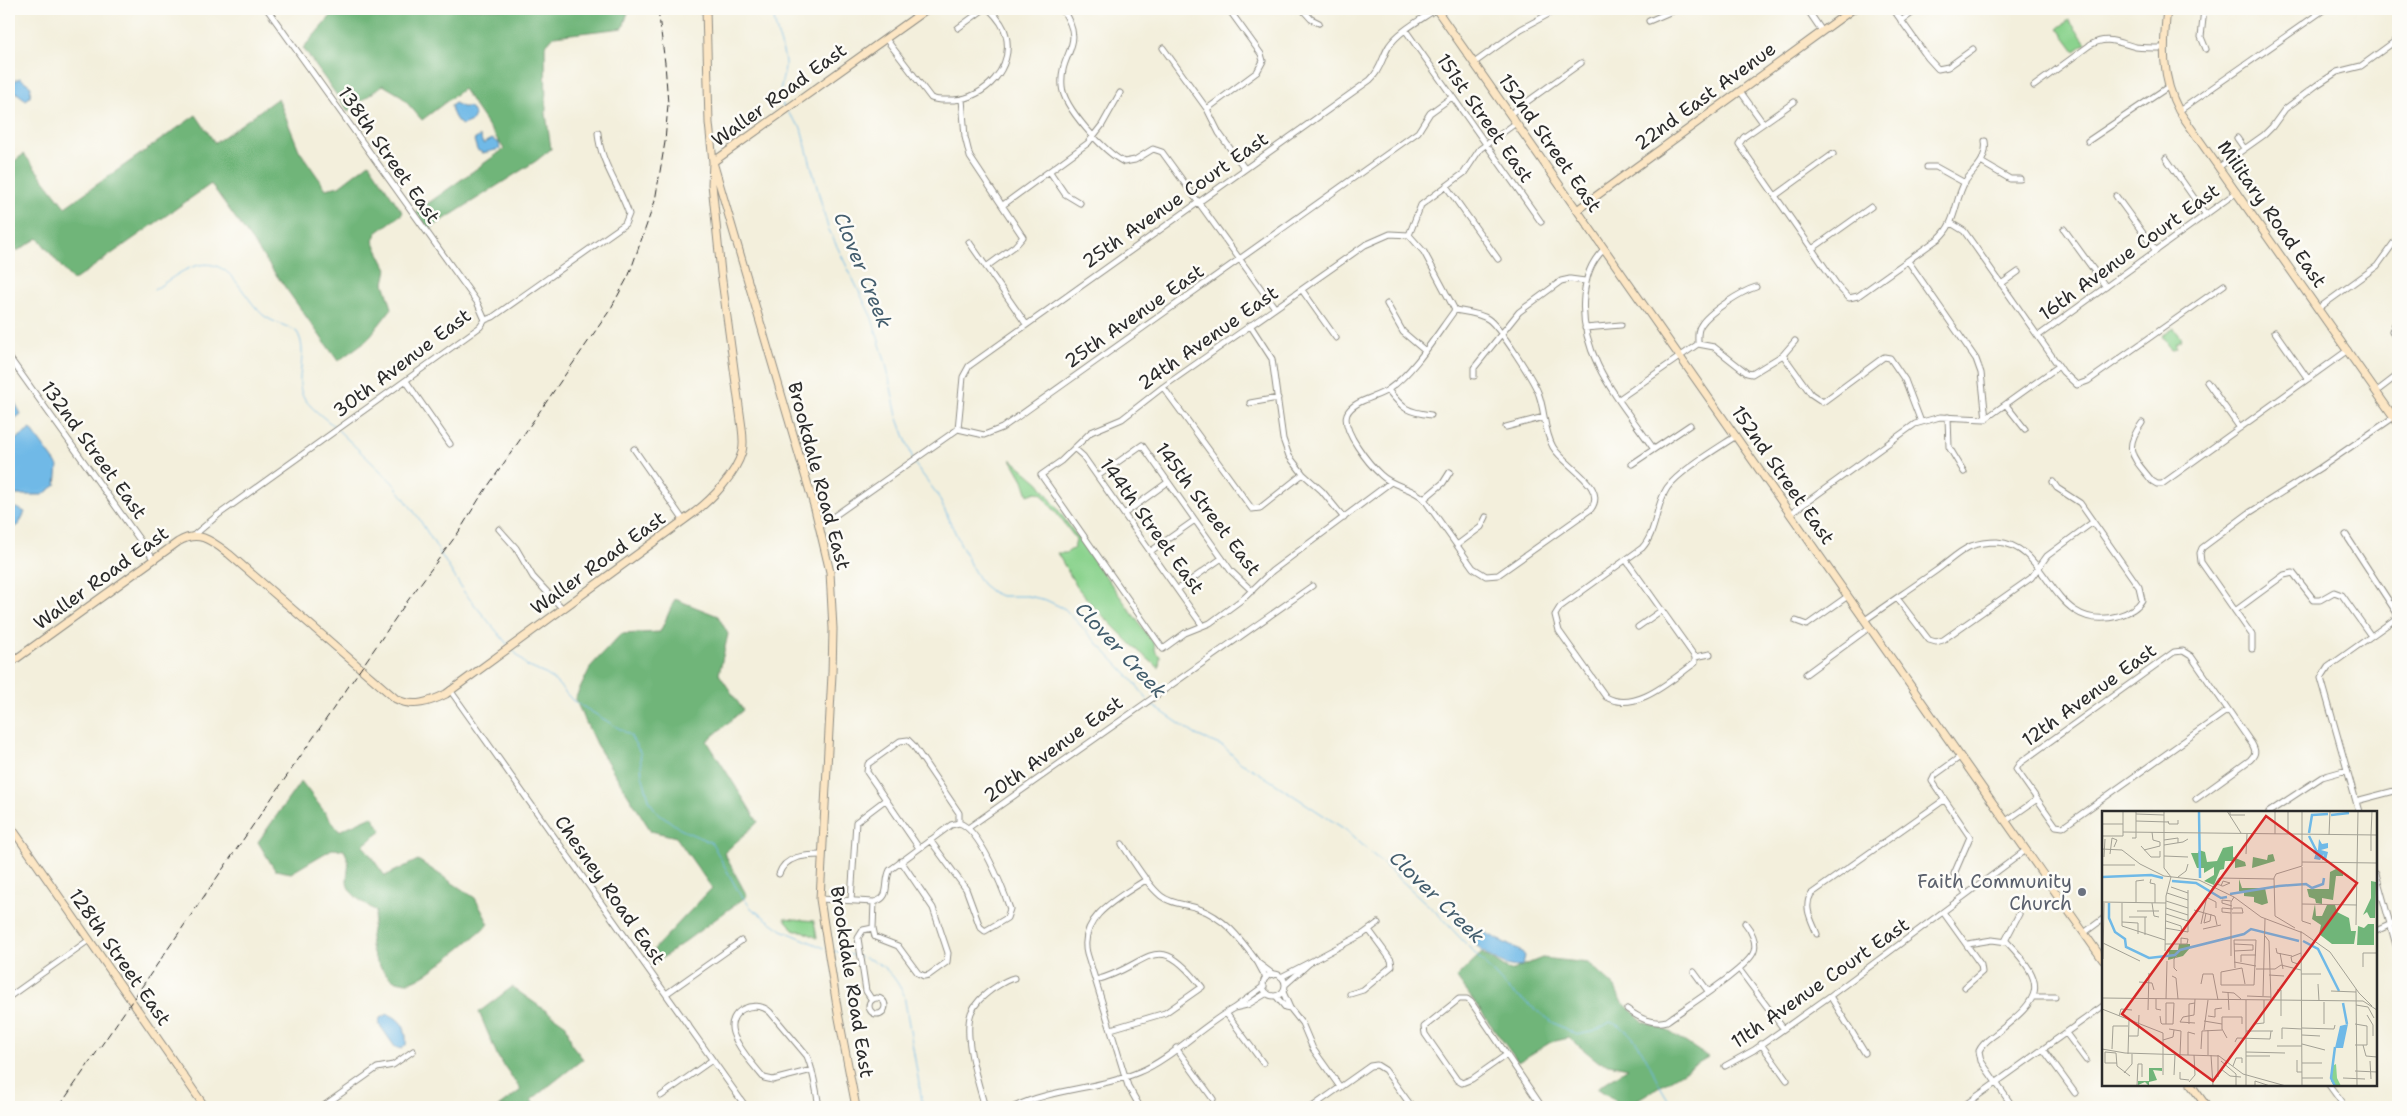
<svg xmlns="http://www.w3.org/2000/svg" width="2407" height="1116" viewBox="0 0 2407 1116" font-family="'Shantell Sans',sans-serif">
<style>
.green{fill:#8bd38e;stroke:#5b7f5c}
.forest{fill:#70b579;stroke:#4e7052}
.water{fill:#6fb9e7;stroke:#4d7289}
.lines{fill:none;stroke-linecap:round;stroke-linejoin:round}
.stream{stroke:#6fb9e7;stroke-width:1}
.street-casing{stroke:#8f8d84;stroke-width:7}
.secondary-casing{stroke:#8f8d84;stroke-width:9}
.street{stroke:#fff;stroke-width:5}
.secondary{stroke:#fce6c4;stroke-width:7}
.rail{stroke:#2b2b2b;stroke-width:1;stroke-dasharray:8 4;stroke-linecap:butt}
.worship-dot{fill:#6b7280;stroke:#fdfcf7;stroke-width:2}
.labels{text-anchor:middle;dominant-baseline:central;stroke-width:5;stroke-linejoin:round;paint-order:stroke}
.street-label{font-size:19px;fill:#2b2b2b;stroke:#fdfcf7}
.worship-label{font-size:19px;fill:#5b616d;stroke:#fdfcf7;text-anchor:end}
.water-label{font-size:20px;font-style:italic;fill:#435d6d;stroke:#fdfcf7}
.inset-river{fill:none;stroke:#6fb9e7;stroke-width:2.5}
.inset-road{fill:none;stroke:#a3a195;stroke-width:1}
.view{fill:#d62828;fill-opacity:0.15;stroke:#d62828;stroke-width:2.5}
.inset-edge{fill:none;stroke:#2b2b2b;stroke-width:2.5}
</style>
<rect width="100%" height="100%" fill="#fdfcf7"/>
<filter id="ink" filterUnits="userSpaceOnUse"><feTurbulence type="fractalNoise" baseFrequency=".02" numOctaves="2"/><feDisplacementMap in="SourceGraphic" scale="10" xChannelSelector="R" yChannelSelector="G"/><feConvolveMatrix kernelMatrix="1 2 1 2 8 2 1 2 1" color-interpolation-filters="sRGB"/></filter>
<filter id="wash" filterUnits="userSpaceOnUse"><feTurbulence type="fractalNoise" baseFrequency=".0096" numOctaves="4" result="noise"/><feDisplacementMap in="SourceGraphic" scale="20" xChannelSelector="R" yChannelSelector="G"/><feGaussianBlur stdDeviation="1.12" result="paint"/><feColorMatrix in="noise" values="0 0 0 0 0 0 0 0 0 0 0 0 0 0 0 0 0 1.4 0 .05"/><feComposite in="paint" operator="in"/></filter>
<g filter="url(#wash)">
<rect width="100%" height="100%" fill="#f3efdc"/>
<path class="green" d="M2069 20 2086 43 2075 51 2058 28Z
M2174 328 2182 339 2175 344 2177 347 2172 350 2162 336Z
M1011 459 1039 483 1154 644 1156 653 1160 656 1159 668 1136 649 1093 606 1077 587 1057 553H1066L1074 548 1076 539 1041 493 1036 492 1028 495 1023 480Z
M784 918 814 921 817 938 803 931H795Z"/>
<path class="forest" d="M337 9H629L623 28 554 36 545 46 546 114 551 149 536 161 429 229 416 212 504 149 463 89 422 120 400 95 383 85 348 111 303 48Z
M278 98 299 150 326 189 339 186 369 163 403 213 376 233 373 241 387 269 384 283 392 308 367 340 338 361 211 184 73 281 38 238 17 251 9 232V165L24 154 65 207 196 115 215 143Z
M675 599 718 616 728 634 719 674 743 710 707 741 758 822 724 853 747 896 657 962 654 949 712 888 676 837 651 831 596 744 575 699 591 666 621 634 660 632Z
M301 781 339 831 372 816 382 831 363 845 385 876 418 860 475 898 489 924C473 937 426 980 408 982 397 984 388 977 382 969 365 947 371 936 376 911 366 904 346 894 347 880 348 865 351 864 344 850L332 849 291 873 275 870 258 842Z
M1482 953 1510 971 1542 958 1589 963 1615 987 1621 1001 1644 1022 1668 1031 1708 1057 1625 1107 1597 1088 1628 1068 1599 1062 1569 1038 1551 1042 1518 1062 1456 977Z
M512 987 566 1025 572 1045 583 1059 531 1100 536 1107H498L521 1090 498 1057 479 1012Z"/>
<path class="water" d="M20 78 31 86 30 97 26 100 13 90 14 81Z
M455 103 462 107H470L475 115 472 121 462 125C456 122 452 113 451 106Z
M480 136 483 144 492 139 499 143 500 149 483 153 477 150 474 140Z
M9 391 21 414 9 423Z
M31 429 58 466 56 485 42 495H9V444Z
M17 508 25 512 19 524 9 531V509Z
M1472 930 1484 932 1522 952 1525 956 1523 964 1519 967C1501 967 1480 952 1470 937Z
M388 1014C403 1020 407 1030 406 1045L401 1049 395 1047 379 1024 380 1018Z"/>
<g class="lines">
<path class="stream" d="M774 9C772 27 783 44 785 62 786 77 774 94 784 107
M788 113 801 128 828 228 872 318 886 364 897 416 913 459
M154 290C180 273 207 248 234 279 244 291 252 305 263 315 273 323 287 325 297 332 309 352 295 376 302 394 308 407 325 418 335 427
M338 430 393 483 418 517 464 592 508 645
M914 463 937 494 971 566 982 584 992 592 1001 596H1028L1046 600 1065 609 1134 682 1147 699
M513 650 527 666 547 675 557 683 572 700 630 735 640 752 642 775 650 802 656 811 680 829 712 843 737 889 751 908 782 930 824 948
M1149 703 1196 735 1224 747 1241 763 1256 771 1346 830 1438 914 1510 991 1554 1023 1577 1035 1595 1031 1610 1022C1644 1031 1651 1081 1674 1107
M830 950 860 957
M864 958C884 962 896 978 904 995L923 1107"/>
</g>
</g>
<g filter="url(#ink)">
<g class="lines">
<defs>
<path id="street" d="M267 9 477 302 485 320
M1062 9C1088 47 1059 51 1062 86 1063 107 1105 153 1124 162L1135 160 1153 149 1162 152 1275 308
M1302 9 1311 19 1319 23
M1807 9 1822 31
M1893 9 1928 58 1938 69 1948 67 1973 49
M2204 9 2201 37 2206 49
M1216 11 1223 9
M1649 21 1677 9
M1901 21 1918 9
M958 28 984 9
M1406 31 1541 222
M886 39 931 98C938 101 946 100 954 100 985 98 1014 68 1006 35 1004 25 996 16 989 9
M1163 48 1207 109 1219 133 1245 169
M1474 63 1521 29 1558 9
M2034 86 2090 45C2108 35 2118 43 2136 47 2144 48 2154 48 2163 48
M1740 91 1763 123
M962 99 965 137 970 157 1023 237 1015 246 986 267
M1794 102 1744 137 1739 144 1837 285 1849 298 1858 296 1938 239C1957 223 1954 201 1965 182 1970 174 1978 168 1982 160 1985 154 1986 147 1985 141
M1207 109 1257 72 1263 61 1261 54 1230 11 1227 9
M2179 111 2325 9
M1510 114 1581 63
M2237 138 2244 148
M2088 141 2168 87
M2166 158 2206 215
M1981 162 2010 179H2020
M1927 167H1936L1965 183
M2219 167 2264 135 2272 127 2285 109 2317 85 2337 72 2361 66 2398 39
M1050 172 1065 194 1080 203
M1446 186 1498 259
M1775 196 1833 154
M2116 196 2156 251
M1003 205 1088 143 1102 125 1120 93
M1951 223 1964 231 1974 245 2063 372 2077 385 2088 381 2224 285
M2064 229 2106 287
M1409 235 1421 205 1464 173 1480 149 1516 123
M969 242 1026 324
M1604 249C1590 263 1586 277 1584 296 1578 356 1621 402 1653 448
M1812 249 1871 207
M1908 261 1976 359 1981 373 1986 419
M2001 284 2018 272
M1302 290 1336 338
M1387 304 1403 332 1424 350
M2319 308 2377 266 2398 237
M2398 317 2392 331 2398 343
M1250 325 1272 359 1283 439 1289 456 1303 474 1322 491 1344 518
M1585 328 1621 325
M2275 332 2308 379
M2038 336 2237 192
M1698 344 1714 347 1747 373 1752 374 1783 355 1795 341
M1698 344C1698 337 1697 330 1701 325 1709 312 1742 291 1756 287
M1783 355 1811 394 1823 402 1884 357 1890 358 1905 380 1921 422
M9 357 154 560
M1474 376V368L1519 312 1561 281 1570 279 1585 281
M406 381 450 444
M2207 382 2240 428
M1163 387 1252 509 1260 508 1303 474
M1388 390C1403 409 1407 412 1431 415
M2377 391 2398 375
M1619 399 1698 344
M1250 403 1278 398
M2006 405 2025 429
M1948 417 1949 447 1964 472
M2142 423C2122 450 2133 457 2152 481L2157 484H2162L2348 350
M1506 427 1544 417
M958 429 963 377 969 366 1370 80C1381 70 1382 57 1389 46 1400 30 1421 20 1436 9
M958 429 984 435 1002 428 1418 132 1430 113 1452 97
M1074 448 1083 456 1202 625
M634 449 684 521
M1632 464 1690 425
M1098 476 1142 445 1231 571 1252 591
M1391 482 1272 571 1244 598 1210 623 1185 633 1163 649 1041 475 1061 461 1091 432 1122 419 1163 387 1365 245 1390 234 1409 235 1424 252 1455 310C1465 312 1479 313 1488 319 1499 326 1535 382 1539 395 1545 412 1544 431 1553 447 1564 466 1608 486 1591 509L1498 575 1486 576 1473 568 1424 499C1412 487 1393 487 1381 475 1370 465 1341 430 1347 414 1353 400 1377 398 1389 389 1414 372 1437 334 1455 310
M1424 499 1443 483 1450 472
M1124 514 1168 482
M1790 514 1915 424 1940 417 1985 419 2059 366
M820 526 958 429
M499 529 516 548 533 577 563 609
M2346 535 2398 615
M193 536 218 515 480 327 485 320 493 317 625 224 629 214C620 187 600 162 598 133
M1457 545 1481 527 1486 517
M1151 551 1195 520
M1626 560 1695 657
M1178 589 1222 558
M1897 598 1929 640 1936 642 1943 640 2031 578 2047 556 2093 522
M2235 611 2284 575 2293 573 2314 600H2320L2334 592 2342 595 2371 636
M1865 620C1889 603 1913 587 1937 570 1948 562 1959 551 1971 546 1979 543 1989 542 1997 542 2051 545 2050 634 2118 616 2128 613 2137 609 2142 600L2139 587 2080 503 2057 488 2053 482
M1796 621 1807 625 1848 596
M1638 627 1662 610
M2252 649V635L2201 562 2200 553 2202 548 2249 513 2320 468 2394 417
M1695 657V663C1672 679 1636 714 1606 697L1559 631 1555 615 1560 607 1642 548C1657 532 1655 506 1667 488 1679 471 1718 448 1736 436
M1695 657 1710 654
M1806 674 1870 627
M450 690 746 1107
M1960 757 1935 775 1932 781 1970 837 1954 874 1966 894
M2196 799 2250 760C2256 754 2256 751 2252 744L2191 656 2183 651 2174 652 2020 763 2016 769 2056 826 2063 827 2228 710
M2356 801 2398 790
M2269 812 2322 777 2347 770
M2359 812 2321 678 2328 667 2398 617
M2006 821 2036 800
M968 828 1312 586
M1122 844C1132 859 1147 885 1161 896 1171 904 1185 904 1197 908 1226 918 1241 940 1258 963
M919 848 867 772 868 764 900 741 908 740 913 745 959 813V823
M779 874C785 856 805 855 821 855
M2376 874 2398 952
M820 899 874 902C892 898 883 883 890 870L951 825 959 823C980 829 1003 889 1010 909L1007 918 985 931 980 927 966 889 930 840
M851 900 856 822 885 800
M874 902 873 928 875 937 898 946 918 973 924 976 929 975 947 962 948 953 933 908 901 861
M1943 912 1981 965 1982 972 1965 987
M2376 931 2398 921
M2084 933 2103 919
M1817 934C1812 921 1803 908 1811 894L1944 800
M2005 941 2019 914
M1968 944 1992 940 2007 942C2049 986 2041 998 1998 1032 1991 1038 1983 1042 1979 1051L1981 1061 2013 1107
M1312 961 1363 934 1378 923
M1739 969 1783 1028
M1694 972 1708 991
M1263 985a11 11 0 1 1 22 0a11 11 0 1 1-22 0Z
M1281 977 1312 961 1285 985
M1266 978 1258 963 1274 975
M1096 980C1150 966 1155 926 1202 987L1165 1013 1111 1029
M1264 986 1234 1008 1247 1005 1267 993
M666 994 741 941
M1350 994 1363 990 1392 966 1391 960 1369 930
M1276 996 1285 1007 1290 1008 1283 992
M1830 996 1865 1053
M9 997 89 940
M2033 997H2055
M869 1006a8 8 0 1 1 16 0a8 8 0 1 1-16 0Z
M872 1000 866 991 858 938 863 930 873 928
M1290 1008 1302 1023 1313 1049 1340 1087
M1627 1009C1639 1018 1652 1025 1667 1021 1683 1009 1750 967 1754 951 1757 942 1751 930 1745 923
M1226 1013 1263 1063
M2066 1033 2086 1060
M1761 1044 1787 1080
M1176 1048 1213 1099
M2043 1049 2075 1093
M1506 1055 1472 1079 1462 1083 1457 1080 1425 1034 1424 1027 1459 999H1467L1471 1002 1542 1107
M1725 1066 1754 1050 1830 996 2026 850
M812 1070 773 1080 764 1078C754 1066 738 1048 733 1033 726 1011 755 998 770 1012L807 1056C814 1072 816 1090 819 1107
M2329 1085 2345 1107
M661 1096 712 1060
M322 1107 377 1068 393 1065 413 1051
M985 1107C978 1083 963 1037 971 1013 975 1003 982 997 991 990 999 985 1005 980 1014 978
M1014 1107C1054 1088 1099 1089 1139 1072 1170 1060 1203 1025 1234 1008
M1140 1107 1128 1086 1087 953C1078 916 1122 896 1147 879
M1312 1107 1370 1066 1377 1065 1385 1070 1412 1107
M1962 1107 2103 1006"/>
<path id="secondary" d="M706 9 709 123 713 162 815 509 830 572 833 629 832 674 820 899 838 1013 856 1107
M1436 9 2103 960
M2167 9C2163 46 2161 77 2179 111L2398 423
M1577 210 1853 9
M9 664 178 542C199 529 212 541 229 554L396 699C413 708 430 702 446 694L695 512C713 498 735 475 742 452 744 445 743 436 742 428L721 273 712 184 713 162 927 9
M9 824 205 1107
M2191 1085 2207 1107"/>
</defs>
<use href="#street" class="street-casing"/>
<use href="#secondary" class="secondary-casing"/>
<use href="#street" class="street"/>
<use href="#secondary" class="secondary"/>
<path class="rail" d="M59 1107 406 603 458 533 479 499 610 310 629 275 655 201 665 142 668 104 665 63 658 9"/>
</g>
</g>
<circle class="worship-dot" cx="2082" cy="892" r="5"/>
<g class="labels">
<g class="street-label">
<text transform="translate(779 95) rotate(-36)">Waller Road East</text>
<text transform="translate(1705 96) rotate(-36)">22nd East Avenue</text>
<text transform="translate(1485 118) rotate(55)">151st Street East</text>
<text transform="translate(1550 143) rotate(55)">152nd Street East</text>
<text transform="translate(389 155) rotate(55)">138th Street East</text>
<text transform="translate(1175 200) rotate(-35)">25th Avenue Court East</text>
<text transform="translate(2272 214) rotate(55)">Military Road East</text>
<text transform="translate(2129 252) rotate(-36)">16th Avenue Court East</text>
<text transform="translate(1134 316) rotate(-35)">25th Avenue East</text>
<text transform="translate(1208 338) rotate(-35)">24th Avenue East</text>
<text transform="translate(402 363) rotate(-37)">30th Avenue East</text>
<text transform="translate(94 450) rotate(54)">132nd Street East</text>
<text transform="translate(1783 475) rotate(55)">152nd Street East</text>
<text transform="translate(819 476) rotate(75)">Brookdale Road East</text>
<text transform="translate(1208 509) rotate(53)">145th Street East</text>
<text transform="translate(1152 526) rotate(54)">144th Street East</text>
<text transform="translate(598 563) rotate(-36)">Waller Road East</text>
<text transform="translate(101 578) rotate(-36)">Waller Road East</text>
<text transform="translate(2089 695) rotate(-36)">12th Avenue East</text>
<text transform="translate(1053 749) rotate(-36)">20th Avenue East</text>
<text transform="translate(610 890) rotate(55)">Chesney Road East</text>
<text transform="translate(120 957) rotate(55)">128th Street East</text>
<text transform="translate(852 982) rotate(81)">Brookdale Road East</text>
<text transform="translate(1820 983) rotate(-35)">11th Avenue Court East</text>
</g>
<g class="worship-label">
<text x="2072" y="881">Faith Community<tspan x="2072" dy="22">Church</tspan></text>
</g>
<g class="water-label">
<text transform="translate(863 270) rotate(68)">Clover Creek</text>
<text transform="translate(1121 650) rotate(47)">Clover Creek</text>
<text transform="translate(1437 897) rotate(44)">Clover Creek</text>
</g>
</g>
<g transform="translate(2102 811)">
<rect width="275" height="275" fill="#f3efdc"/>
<path d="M234 253 235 267 239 275H232L229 270 230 255Z" fill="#8bd38e"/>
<path d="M131 35V46L143 51 144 55 133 57V50H123L122 58 118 59 112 74 102 70 112 64V56L102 62V57H95L89 42H96L97 39 103 41 105 51 115 50 121 37ZM171 43 173 50 150 57 151 46 165 49 166 44ZM234 58 241 60V65H234L231 89 220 87V93L214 92 213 88 207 86 205 78H227L228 61ZM137 68 140 77H163L166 92 160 94 152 91V86L142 85V81L137 80ZM269 70 274 71 273 107H268L265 101 261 104 269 87ZM213 93 214 105H220L225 94H233L235 101 247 107 249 120H254L252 133H230L217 123 219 114 210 108ZM266 113H272V134H255L256 115 262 117ZM77 133H88V137L81 145 66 149 67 139H76ZM47 257H60V260L51 259 55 269 47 271V275L43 271 36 274V270H47Z" fill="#70b579"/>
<path d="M217 28 220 33 226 32V37L219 39 226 41 224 49H220L222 43 218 49 212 48 214 41 212 43 211 40 216 39ZM246 213 241 237H233L238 215Z" fill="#6fb9e7"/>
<path class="inset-river" d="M97 0 98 67M229 4 247 2M207 22 210 4 226 3M207 25 215 41M0 66 49 64 61 67M70 70 94 72 119 87 125 86M128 83 177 75 204 73 210 77 221 73 222 67M7 92V107L13 121 23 128 24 136 47 147 73 144 78 139 142 123 149 118 197 130M201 130 216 138 237 180M241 192 245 213M233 275 229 267 233 236"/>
<path class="inset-road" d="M62 0V57L69 66 64 85 63 140M125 0 139 22M128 0V4H143M34 3 62 4M34 10 66 11M66 10 67 13H76V9M0 13H21M21 21 275 24M50 21 51 29 58 31V35M173 23V0M186 23V0M227 24 228 0M269 24 270 0M0 25H21V0M30 27H34V0M62 29 76 27V32M62 34 81 31 86 28M39 35 49 46H58V40M0 38 20 39 38 53 62 65 97 69 132 86 159 106 201 122 228 141 257 182 270 195M42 39 58 35M269 40V24M8 43 10 27 15 29 12 36M144 43 145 23M62 45 86 46M2 46 3 28M200 51 275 52M0 54H33M200 56V110L209 113M76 66 84 60 86 53M49 68 48 72 53 73V92M114 73 118 74 120 75H121L128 72 121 70 119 75M69 76 86 82M65 82 86 89M104 86 114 91V97M64 90 86 97M129 90 120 89V92L130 95M0 91 64 92M20 92V115L63 129M34 92V70L42 69M50 92 52 105 57 106M200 93 255 94M64 97 86 104M92 99 113 105 115 114M35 100H57M104 102 102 112 108 110 109 103M129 102 120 101V97L131 98M130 102H141L140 97H131M64 103 86 110M27 106H45M64 110 79 115 80 122M20 111 36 112V123M99 113 105 85 117 67 172 68M254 114 256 0M63 117 86 121V79M193 117 173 105 172 67 174 63 200 55V0M101 118 119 114M199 120 200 275M43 124V106M163 125 167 130 169 189M1 132 38 150M63 133H85L86 128 79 127V133M132 133 151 134M174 137 175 142 190 145M132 140 151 139V134M178 142 181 158M75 145 72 148V157L75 160M129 145V91L132 86M1 148 2 92M132 151 154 155M139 151V144H154M196 153 190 151 189 146 199 142M261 156V142H275M133 157 132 129H154L152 174H119V161L140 157 143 173M154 158H173L179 154 199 159M199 163H219M167 164 182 165M70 165 74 167 76 188M37 171 50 172 52 179M99 173 101 163H111L116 189M216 173 217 190M254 178 255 275M175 179H179V205M229 180 254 181M120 181 132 182 139 188M126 181 127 199M145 185 169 186M161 185 163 108M0 187 261 190 275 199M54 188V198L59 199M64 188 65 150M93 188 92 204 81 206 78 211 93 212M254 194 266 196 272 207M0 198 61 222V264M46 199 47 162M265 204 271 214V225M17 205 19 198 30 199M58 205 59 212 60 213H71L72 192H64V213M106 205 113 206V198L120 197M102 210 120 213M87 213V193L93 192M152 213 162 212V189M222 213V191M200 217 232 218 233 214M67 218 79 220 78 244M102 219 106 189M144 220H171M200 224 218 225M26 225H36L37 204M125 227 120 218V206H140V213M180 228V217L200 218M61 229 71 226 72 219M133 231 135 227 168 228 169 220M200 233 223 239M253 234H265V215L253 213M261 234 264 245 275 246M175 235H200M0 238 23 242 117 245 141 263 184 275M10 238 11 215H26M99 238 100 220 120 219M3 241 14 242 15 255 28 265M3 241V252H15M144 241 183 242M26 243 27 209M86 244V221L93 223M106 244V219M109 244 111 275M144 245H168M195 249V261H200M119 250 134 263V275M268 250 269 268M200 252H220M131 255 134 247H140V252M119 258 128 265 139 266M253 260 275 261M78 261V268L87 269M22 262 30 253V243M72 264 73 244M116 266V244M200 267H221M241 267 263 268M87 271 93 264 92 244M35 275 36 253H40V266M144 275V189M153 275V270L168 275"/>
<path class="view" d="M164 5 255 72 111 270 20 203Z"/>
<rect width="275" height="275" class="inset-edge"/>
</g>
<rect width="2407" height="1116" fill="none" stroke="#fdfcf7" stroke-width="30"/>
</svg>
